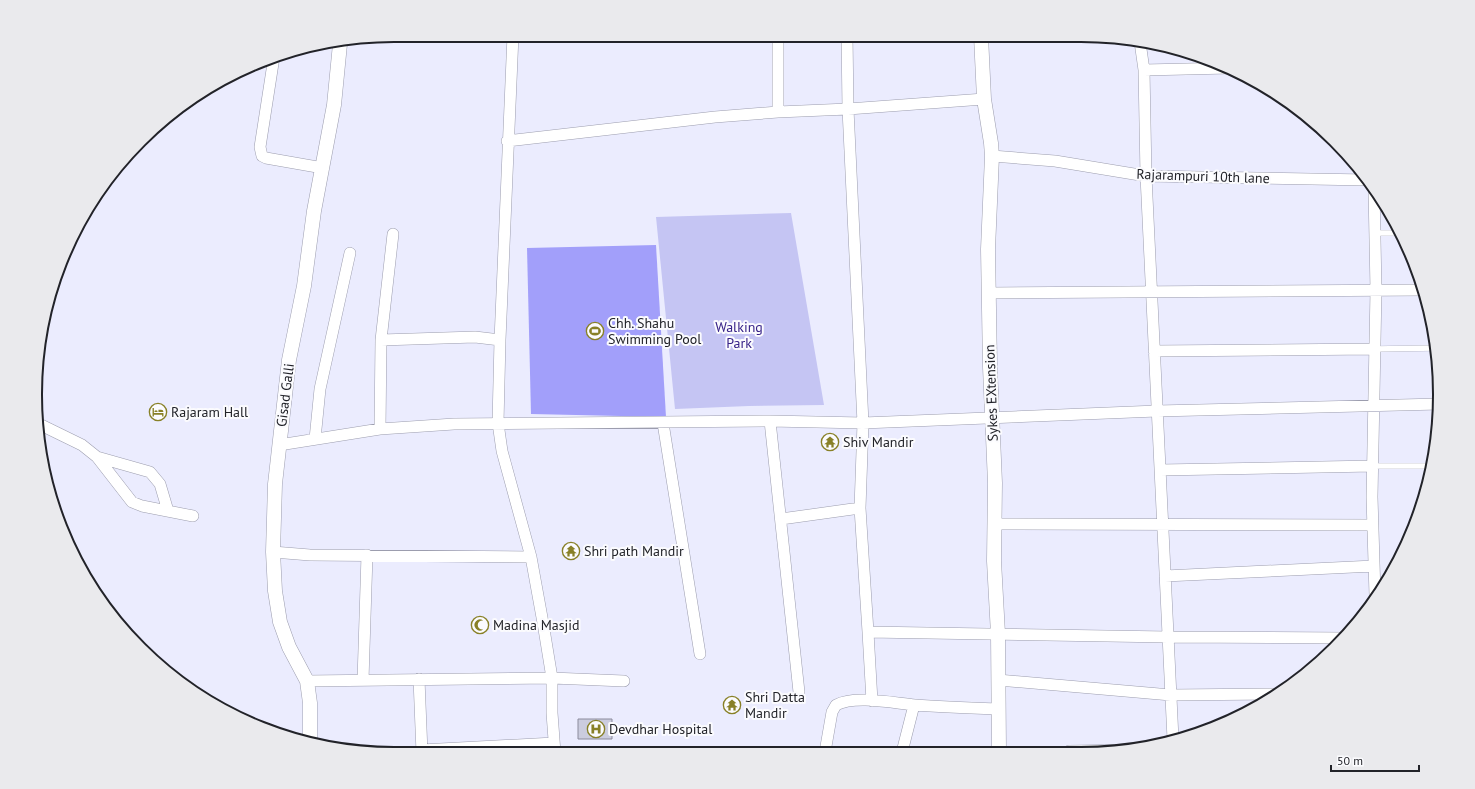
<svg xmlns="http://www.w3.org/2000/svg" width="1475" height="789" viewBox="0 0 1475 789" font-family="'PT Sans',sans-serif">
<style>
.green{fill:#c5c5f3}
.water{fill:#a29ffa}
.building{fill:#cbccde;stroke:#8c8c9d}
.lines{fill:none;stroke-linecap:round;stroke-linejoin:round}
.service-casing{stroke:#9c9dae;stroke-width:6}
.minor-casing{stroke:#9c9dae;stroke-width:12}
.tertiary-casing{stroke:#9c9dae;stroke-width:15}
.service{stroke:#fff;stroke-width:5.5}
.minor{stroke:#fff;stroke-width:11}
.tertiary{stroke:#fff;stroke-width:14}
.labels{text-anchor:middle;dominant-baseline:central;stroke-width:4;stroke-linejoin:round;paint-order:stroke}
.street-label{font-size:14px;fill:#222329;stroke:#fbfbfe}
.poi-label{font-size:14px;fill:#222329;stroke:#fbfbfe;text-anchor:start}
.park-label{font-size:14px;fill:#372288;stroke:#fbfbfe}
.rim{fill:none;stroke:#222329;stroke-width:2}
</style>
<rect width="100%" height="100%" fill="#ebecfe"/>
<path class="green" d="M791 213 824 405 749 406 675 409 656 217Z"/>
<path class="water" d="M656 245 666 417 531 414 527 248Z"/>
<path class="building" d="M578 719H612V739H578Z"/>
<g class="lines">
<defs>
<path id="service" d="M1375 233H1400
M1374 349 1437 348
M1373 466H1431"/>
<path id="minor" d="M513 35 500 340 498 423 502 451 531 557 543 623 552 678V713L555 753
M778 35V112
M847 35 848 109 863 423 860 508 868 632 1168 637 1344 638
M1140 42 1144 70 1146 176 1173 739
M274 57 260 147 262 156 266 158 323 168
M1144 70 1229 68
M507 141 715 117 778 112 848 109 984 99
M992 156 1055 161 1146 176 1367 180
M1374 189 1376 290 1372 497 1375 595
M989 293 1423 290
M381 340 475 337 500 340
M1154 351 1374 349
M770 421 799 692
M37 423 82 445 97 457 132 502 142 506 193 516
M663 423 700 654
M380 429 381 340 393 234
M315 439 320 389 350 253
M279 445 380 429 454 424 770 421 863 423 1157 411 1439 404
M97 457 150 472 160 484 168 511
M1160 470 1373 466
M781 519 860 508
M994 524 1372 525
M273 552 310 555 531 557
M1165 576 1374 566
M868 632 872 701
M419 679 422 753
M363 680 367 555
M998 680 1171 695 1275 694
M307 681 552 678 624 681
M421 750 554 743
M1069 751 1132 750
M825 752 832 712 836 705C855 695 893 703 915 705 942 707 970 708 998 709
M902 752 914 705"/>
<path id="tertiary" d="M981 36 984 99 991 143 992 156 988 249 990 367 995 483 994 561 998 634 999 751
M310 743V703L307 681 289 647 280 622 275 591 273 552 275 484 289 360 304 286 314 211 334 105 340 44"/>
</defs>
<use href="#service" class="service-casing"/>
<use href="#minor" class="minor-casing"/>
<use href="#tertiary" class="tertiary-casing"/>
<use href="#service" class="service"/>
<use href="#minor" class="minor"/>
<use href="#tertiary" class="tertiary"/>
</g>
<defs>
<symbol id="stadium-ring" viewBox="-11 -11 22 22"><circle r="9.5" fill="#fbfbfe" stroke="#888027" stroke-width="1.5"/><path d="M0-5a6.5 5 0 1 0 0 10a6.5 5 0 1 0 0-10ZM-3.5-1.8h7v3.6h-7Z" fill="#888027"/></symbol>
<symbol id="hotel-ring" viewBox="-11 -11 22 22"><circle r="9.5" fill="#fbfbfe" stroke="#888027" stroke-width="1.5"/><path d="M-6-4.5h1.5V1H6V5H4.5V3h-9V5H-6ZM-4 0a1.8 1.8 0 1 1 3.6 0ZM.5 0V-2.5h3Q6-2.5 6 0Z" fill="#888027"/></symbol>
<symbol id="temple-ring" viewBox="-11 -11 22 22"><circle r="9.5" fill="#fbfbfe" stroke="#888027" stroke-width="1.5"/><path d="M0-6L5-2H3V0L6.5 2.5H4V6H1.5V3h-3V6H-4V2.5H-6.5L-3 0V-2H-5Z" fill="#888027"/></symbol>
<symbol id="mosque-ring" viewBox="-11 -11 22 22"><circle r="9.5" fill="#fbfbfe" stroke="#888027" stroke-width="1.5"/><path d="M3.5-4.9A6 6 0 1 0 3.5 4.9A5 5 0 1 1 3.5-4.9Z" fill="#888027"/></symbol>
<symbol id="hospital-ring" viewBox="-11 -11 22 22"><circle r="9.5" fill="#fbfbfe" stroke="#888027" stroke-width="1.5"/><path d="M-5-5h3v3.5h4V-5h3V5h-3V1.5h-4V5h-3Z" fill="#888027"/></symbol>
</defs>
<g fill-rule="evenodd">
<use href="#stadium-ring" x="585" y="321" width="20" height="20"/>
<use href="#hotel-ring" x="148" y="402" width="20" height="20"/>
<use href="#temple-ring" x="820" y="432" width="20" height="20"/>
<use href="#temple-ring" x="561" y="541" width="20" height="20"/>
<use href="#mosque-ring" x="470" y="615" width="20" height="20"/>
<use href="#temple-ring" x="722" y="695" width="20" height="20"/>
<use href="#hospital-ring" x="586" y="719" width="20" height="20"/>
</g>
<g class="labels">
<g class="street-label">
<text transform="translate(1203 176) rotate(2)">Rajarampuri 10th lane</text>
<text transform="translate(991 393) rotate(-92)">Sykes EXtension</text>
<text transform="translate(285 395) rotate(-83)">Gisad Galli</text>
</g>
<g class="poi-label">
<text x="608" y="323">Chh. Shahu<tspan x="608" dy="16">Swimming Pool</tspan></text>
<text x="171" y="412">Rajaram Hall</text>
<text x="843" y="442">Shiv Mandir</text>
<text x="584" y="551">Shri path Mandir</text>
<text x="493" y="625">Madina Masjid</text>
<text x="745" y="697">Shri Datta<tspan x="745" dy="16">Mandir</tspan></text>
<text x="609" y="729">Devdhar Hospital</text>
</g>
<g class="park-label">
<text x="739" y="327">Walking<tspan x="739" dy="16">Park</tspan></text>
</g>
</g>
<path d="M0 0H1475V789H0ZM394 42H1081A352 352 0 0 1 1433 394V395A352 352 0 0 1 1081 747H394A352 352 0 0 1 42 395V394A352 352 0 0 1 394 42Z" fill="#eaeaed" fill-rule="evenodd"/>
<path class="rim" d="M394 42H1081A352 352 0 0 1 1433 394V395A352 352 0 0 1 1081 747H394A352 352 0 0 1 42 395V394A352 352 0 0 1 394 42Z"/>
<path d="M1331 765v6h88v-6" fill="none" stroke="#222329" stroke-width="2"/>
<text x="1337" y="765" font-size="12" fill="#222329" stroke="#fbfbfe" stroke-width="3" paint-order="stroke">50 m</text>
</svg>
